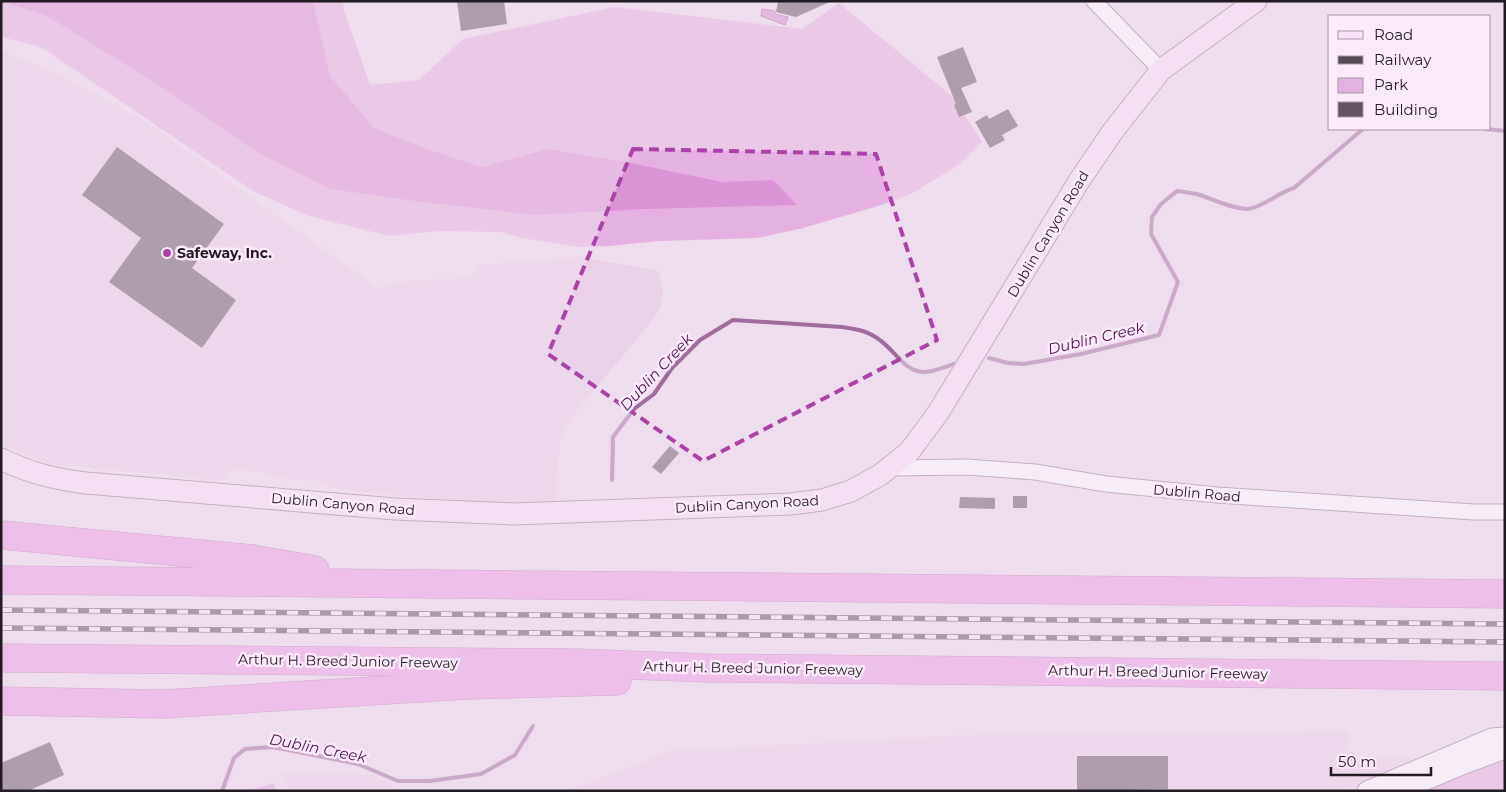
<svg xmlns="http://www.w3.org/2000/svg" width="1506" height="792" viewBox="0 0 1506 792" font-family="Montserrat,sans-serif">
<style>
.built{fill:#e9d2e7}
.green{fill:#e5b1e0}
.forest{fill:#da93d5}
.water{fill:#d58fd0;stroke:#9f6c9c}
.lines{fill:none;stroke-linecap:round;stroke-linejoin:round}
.stream{stroke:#9f6c9c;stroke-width:4}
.building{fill:#615360}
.minor-casing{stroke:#8c7c8a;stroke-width:17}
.tertiary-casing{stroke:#8c7c8a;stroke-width:21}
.secondary-casing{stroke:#8c7c8a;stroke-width:23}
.motorway-casing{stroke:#a470a0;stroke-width:29}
.minor{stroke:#fff;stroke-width:15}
.tertiary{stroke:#fff;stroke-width:19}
.secondary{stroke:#f9e2f7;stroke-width:21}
.motorway{stroke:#ea9de4;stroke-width:28}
.rail-casing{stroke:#544b53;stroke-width:5.5}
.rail{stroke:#fbeaf9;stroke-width:4;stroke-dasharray:11;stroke-linecap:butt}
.marked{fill:none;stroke:#ab43a7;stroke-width:4;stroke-dasharray:10 6;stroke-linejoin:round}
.poi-dot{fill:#ab43a7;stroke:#fbeaf9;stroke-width:2}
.labels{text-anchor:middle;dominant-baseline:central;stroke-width:5;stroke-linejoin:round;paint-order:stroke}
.street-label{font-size:14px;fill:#221b21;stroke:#fbeaf9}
.poi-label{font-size:14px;font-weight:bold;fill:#221b21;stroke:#fbeaf9;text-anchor:start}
.water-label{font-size:15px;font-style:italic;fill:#521250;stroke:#fbeaf9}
</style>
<rect width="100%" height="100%" fill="#eeddec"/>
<path class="built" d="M1 51 56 73 145 121 379 289 394 282 471 278 480 265 581 257 659 271 663 292 660 309 647 327 575 413 561 435 557 470V501L493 503 344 491 316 481 277 478 265 472 231 469 225 479 215 481 171 475 57 465 38 460 1 443Z
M1349 731 1348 759 1422 758 1336 791H568L671 751 992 734Z
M281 773 373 775 402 791H288Z"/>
<path class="green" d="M1 1H343L344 10 370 85 419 80 463 39 615 7 802 29 839 3 953 97 982 142 960 164 911 194 878 206 803 228 757 238 660 241 609 246 579 247 522 238 500 232 439 231 389 236 309 216 253 191 41 47 1 37Z
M1505 759V791H1424L1468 769Z
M274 783 277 791H246Z"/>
<path class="forest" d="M1 1H313L330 76 374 128 432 151 483 167 548 149 626 162 722 182 773 180 797 205 645 209 536 215 422 202 331 189 255 151 168 91 47 16Z"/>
<path class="water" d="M762 9 775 11V14L788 17 785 25 761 16Z"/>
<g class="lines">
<path class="stream" d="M1486 129 1505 131
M989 358 1008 363 1024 364 1081 354 1159 335 1178 282 1151 234 1152 217 1161 204 1177 191C1185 192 1193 193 1200 195 1215 200 1232 209 1248 209 1262 208 1279 192 1294 188L1363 129
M612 480 613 437 634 409 654 394 672 368 700 340 733 320 842 327C857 329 869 331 881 341 895 351 905 372 924 372 933 372 944 367 954 364
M222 791 234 758 245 749 273 747 358 764 398 781H430L481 774 515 755 533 726"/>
</g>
<path class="building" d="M457 1H504L507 24 461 31Z
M778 1H832L796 17 776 12Z
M963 47 977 82 961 88 972 112 959 117 954 105 956 104 937 57Z
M1008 109 1018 126 1002 135 1005 140 990 148 975 122 987 115 989 119Z
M117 147 224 224 192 268 236 300 202 348 109 282 141 238 82 195Z
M670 446 679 453 661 474 652 467Z
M1013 496H1027V508H1013Z
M960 497 995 498V509L959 508Z
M50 742 64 775 28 791H3L1 786V763Z
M1077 756H1168V789L1077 791Z"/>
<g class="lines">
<defs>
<path id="minor" d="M1094 1 1161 70
M890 468 967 467 1035 472 1106 484 1217 495 1474 512H1505"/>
<path id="tertiary" d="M1367 791 1492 738 1505 737
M1400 791 1464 764 1505 749"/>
<path id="secondary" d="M1 459C30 473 54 479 86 483L395 509 514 514 790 504 822 500 851 491 880 475 909 452 938 413 1079 181 1113 131 1161 70 1256 1"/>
<path id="motorway" d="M1 535 253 559 315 570
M1 580 1505 594
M1 658 576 663 706 668 1505 676
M1 701 163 704 468 685 617 681"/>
</defs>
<use href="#minor" class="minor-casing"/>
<use href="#tertiary" class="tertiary-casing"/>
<use href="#secondary" class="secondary-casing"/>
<use href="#motorway" class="motorway-casing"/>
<use href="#minor" class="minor"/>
<use href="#tertiary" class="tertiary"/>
<use href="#secondary" class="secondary"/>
<use href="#motorway" class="motorway"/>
<defs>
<path id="rail" d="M1 610 1505 624
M1 628 1505 642"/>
</defs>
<use href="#rail" class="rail-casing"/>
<use href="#rail" class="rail"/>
</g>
<path d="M0 0H1506V792H0ZM633 149 876 154 937 340 703 461 548 354Z" fill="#eeddec" fill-opacity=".55" fill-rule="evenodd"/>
<path class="marked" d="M633 149 876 154 937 340 703 461 548 354Z"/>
<circle class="poi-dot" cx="167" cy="253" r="5"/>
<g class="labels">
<g class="street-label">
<text transform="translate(1048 234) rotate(-59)">Dublin Canyon Road</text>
<text transform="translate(1197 493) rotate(5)">Dublin Road</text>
<text transform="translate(343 504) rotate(5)">Dublin Canyon Road</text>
<text transform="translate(747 504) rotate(-3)">Dublin Canyon Road</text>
<text transform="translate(348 661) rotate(1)">Arthur H. Breed Junior Freeway</text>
<text transform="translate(753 668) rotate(1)">Arthur H. Breed Junior Freeway</text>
<text transform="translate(1158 672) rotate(1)">Arthur H. Breed Junior Freeway</text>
</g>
<g class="poi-label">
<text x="177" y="253">Safeway, Inc.</text>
</g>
<g class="water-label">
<text transform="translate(1096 338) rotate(-13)">Dublin Creek</text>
<text transform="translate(656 372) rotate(-47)">Dublin Creek</text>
<text transform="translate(318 748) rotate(11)">Dublin Creek</text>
</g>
</g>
<rect width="1506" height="792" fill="none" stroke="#221b21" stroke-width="5"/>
<rect x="1328" y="15" width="162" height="115" fill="#fbeaf9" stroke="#a497a3"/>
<rect x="1338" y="31" width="25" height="8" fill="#f9e2f7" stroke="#a497a3"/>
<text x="1374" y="40" font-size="15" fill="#221b21">Road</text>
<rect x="1338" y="56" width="25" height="8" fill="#544b53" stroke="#a497a3"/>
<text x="1374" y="65" font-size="15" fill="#221b21">Railway</text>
<rect x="1338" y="78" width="25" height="15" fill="#e5b1e0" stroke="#a497a3"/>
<text x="1374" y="90" font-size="15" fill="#221b21">Park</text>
<rect x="1338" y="102" width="25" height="15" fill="#615360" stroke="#a497a3"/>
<text x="1374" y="115" font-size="15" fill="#221b21">Building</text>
<path d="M1331 767v8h100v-8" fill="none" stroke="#221b21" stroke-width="2.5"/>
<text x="1338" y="767" font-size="15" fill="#221b21" stroke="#fbeaf9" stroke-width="4" paint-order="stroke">50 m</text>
</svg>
